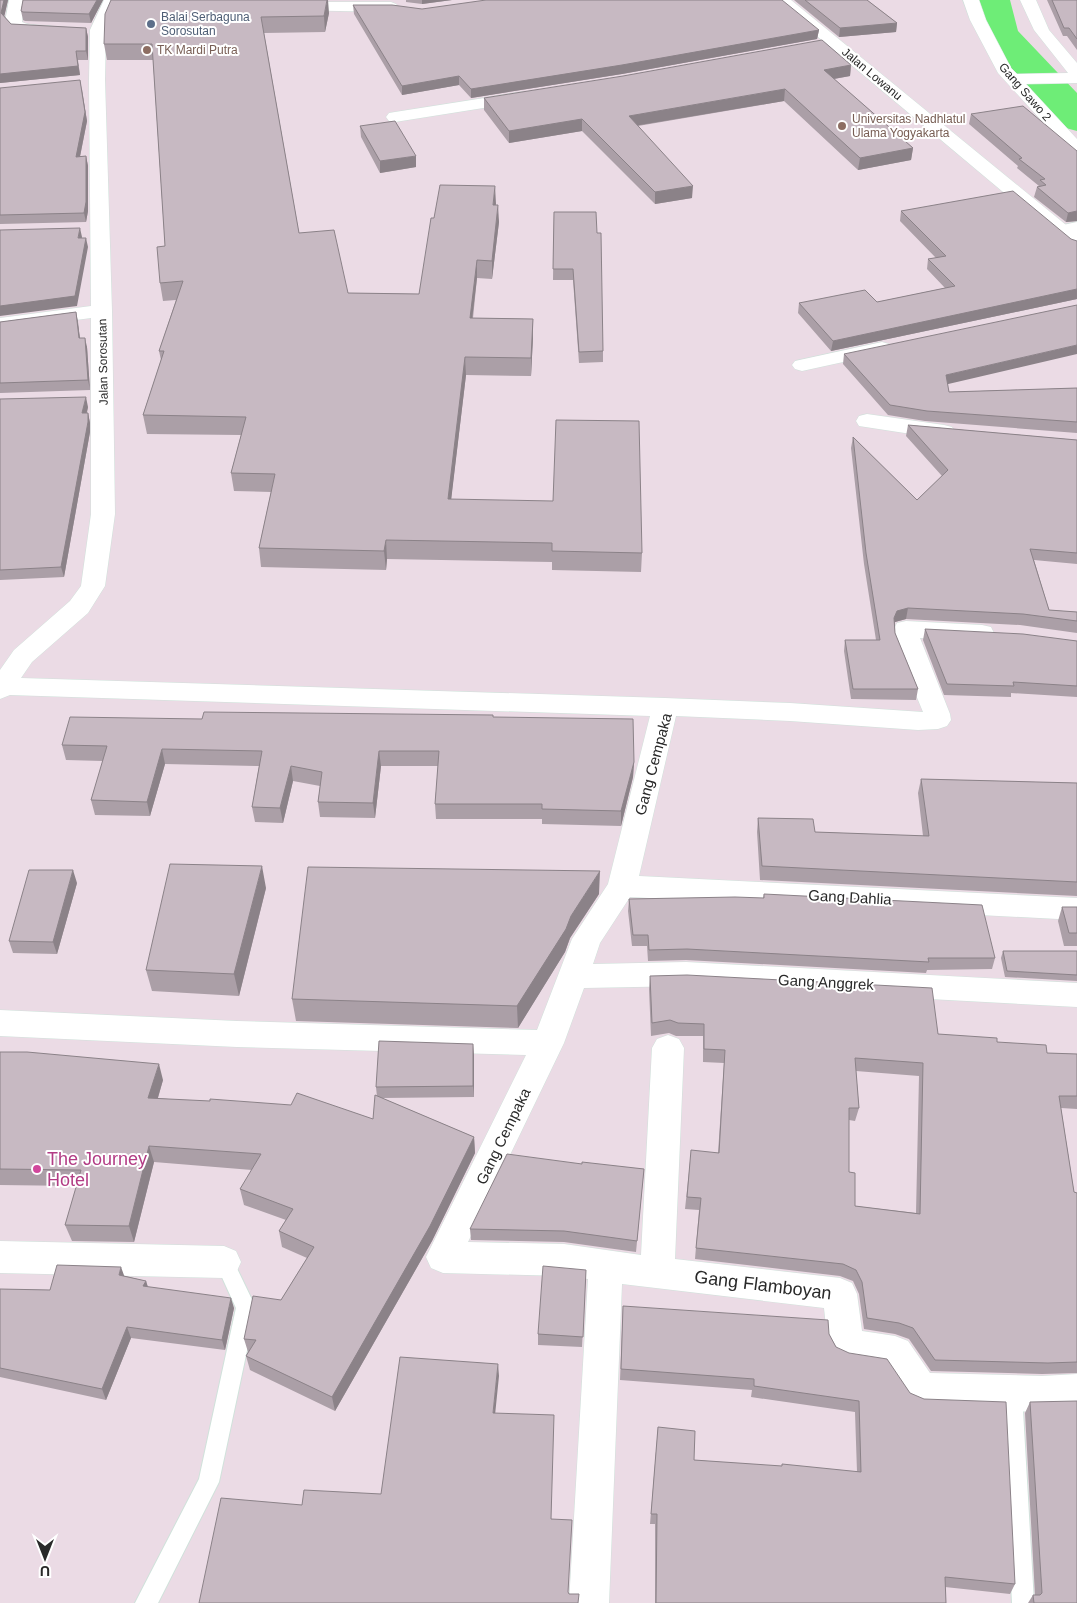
<svg xmlns="http://www.w3.org/2000/svg" width="1077" height="1603" viewBox="0 0 1077 1603" font-family="Helvetica,sans-serif">
<style>
.lines{fill:none;stroke-linecap:round;stroke-linejoin:round}
.river{fill:#6eed77;fill-rule:evenodd}
.service-casing{stroke:#d0e2db;stroke-width:2}
.minor-casing{stroke:#d0e2db;stroke-width:1}
.secondary-casing{stroke:#d0e2db;stroke-width:1}
.service{fill:#fff;fill-rule:evenodd}
.minor{fill:#fff;fill-rule:evenodd}
.secondary{fill:#fff;fill-rule:evenodd}
.wall{fill:#ab9fa7;fill-rule:evenodd}
.shaded-wall{fill:#8b8288}
.building{fill:#c7b9c2;stroke:#8b8288;fill-rule:evenodd}
.service-dot{fill:#5c6f8a;stroke:#fff;stroke-width:2}
.education-dot{fill:#8d6e63;stroke:#fff;stroke-width:2}
.hotel-dot{fill:#d1479c;stroke:#fff;stroke-width:2}
.labels{text-anchor:middle;dominant-baseline:central;stroke-width:4;stroke-linejoin:round;paint-order:stroke}
.far-service-label{font-size:12px;fill:#4e5e75;stroke:#fff;text-anchor:start}
.far-education-label{font-size:12px;fill:#785e54;stroke:#fff;text-anchor:start}
.far-street-label{font-size:12px;fill:#292929;stroke:#fff}
.street-label{font-size:15px;fill:#292929;stroke:#fff}
.near-hotel-label{font-size:18px;fill:#b23c85;stroke:#fff;text-anchor:start}
.near-street-label{font-size:18px;fill:#292929;stroke:#fff}
</style>
<rect width="100%" height="100%" fill="#ebdbe5"/>
<g class="lines">
<path class="river" d="M972 0H1010L1018 31 1077 93V131L1062 127 985 42 979 34Z"/>
<defs>
<path id="service" d="M224 1253 231 1256 256 1308 219 1482 158 1603H135L199 1479 236 1308 215 1262 217 1256Z
M1012 1383 1019 1386 1022 1393 1034 1603H1012L1002 1393 1005 1386Z"/>
<path id="minor" d="M9 0H25L22 22C32 27 44 24 55 27L57 30 55 33C39 37 15 36 5 22Z
M104 0H120L106 30 105 80 112 311 115 514 105 586 88 613 32 662 21 678 665 698 790 703 923 712 895 644 894 629 897 623 906 621 982 625 991 627 994 633 991 639 982 641 920 638 950 714 951 720 947 726 938 729 918 730 790 721 676 716 639 876 1077 898V920L630 897 600 943 593 964 686 962 1077 983V1007L686 986 584 988 564 1043 468 1242 564 1244 641 1255 652 1048 657 1039 668 1035 679 1039 684 1048 675 1259 840 1278 852 1283 857 1294 862 1331 895 1336 908 1341 930 1373 1042 1376 1077 1374V1410L1042 1412 920 1408 907 1402 884 1368 846 1362 833 1357 828 1345 824 1308 622 1284 609 1603H569L588 1279 564 1276 443 1273 431 1268 426 1257 526 1055 237 1047 0 1036V1010L237 1021 537 1030 572 939 608 884 650 716 10 695 0 699V670L14 650 70 601 81 586 91 514V318L0 330V318L91 306 89 80 90 30Z
M963 0H979L986 20 1011 68 1017 74 1068 73 1034 30 1020 0H1036L1049 30 1077 63V83L1026 84 1077 139V154L1071 153 998 73 970 20Z
M292 2H391L396 4 399 7 396 10 391 12 287 10 284 7 287 4Z
M522 92 528 93 530 97 528 101 395 122 389 121 386 117 389 113 395 112Z
M1077 222V234L1061 237 1054 235 1052 231 1054 227Z
M882 342 889 344 892 348 889 352 802 371 795 369 792 365 795 361Z
M867 414 944 425 952 427 955 432 952 437 944 439 859 426 856 421 859 416Z
M0 1241 224 1246 236 1251 241 1262 236 1273 224 1278 0 1273Z"/>
<path id="secondary" d="M774 0H791L1077 234V250L1070 248Z"/>
</defs>
<use href="#service" class="service-casing"/>
<use href="#minor" class="minor-casing"/>
<use href="#secondary" class="secondary-casing"/>
<use href="#service" class="service"/>
<use href="#minor" class="minor"/>
<use href="#secondary" class="secondary"/>
</g>
<path class="wall" d="M0 0H8L4 16 11 24 86 28 88 37V60H78L80 75 0 83Z
M23 0H103L91 23 25 21 23 20 21 11Z
M111 0 329 13 325 32 264 33 299 233 348 293 419 294 434 218 495 205 499 222 492 279 477 278 473 318 533 319V337L531 376 466 375 451 499 642 553 641 572 552 570V562L387 559 386 570 261 567 259 548 271 492 234 491 231 473 241 435 147 434 143 415 161 360 159 351 176 300 163 301 160 283 165 246 153 60H107L104 44Z
M406 0H452L422 4 406 2Z
M794 0H867L897 23 896 32 839 37Z
M1047 0H1077V50L1067 36H1063Z
M353 5 422 9 819 30 817 39 622 74 471 98 459 85 402 95 354 14Z
M851 65 850 76 834 79 913 148 911 160 858 170 784 101 638 126 692 198 655 204 582 131 509 143 484 110V98Z
M0 88 82 89 87 121 80 157 86 156 88 166V211L86 222 0 224Z
M971 114 1077 151V221L1066 222 1034 197 1037 187H1038L1039 186 1017 168 1018 166 969 124Z
M360 126 416 167 380 173 361 137Z
M901 211 1077 241V299L831 351 798 313 799 303 877 302 945 288 927 269 928 259 936 258 900 221Z
M554 212 597 233 603 351V362L579 363 573 280H553Z
M76 312 80 338 87 347 90 390 0 393V322Z
M844 354 947 384 949 392 1077 388V433L925 421 888 415 843 364Z
M0 399 88 407 87 413H88L90 423V432L64 577 0 580Z
M908 425 1077 440V564L1034 560 1049 610 1077 612V633L1020 625 906 619 895 622V633L918 689 916 700 851 699 844 651 845 640H876L864 564 851 448 853 437 917 500 942 476 906 436Z
M925 629 1077 641V697L1011 693V697L944 695 923 640Z
M493 717 634 762 633 777 621 826 542 824V819H436L435 804 438 766H381L375 818 320 817 318 802 320 786 293 781 283 823 255 822 252 807 259 766 165 764 150 816 95 815 91 800 103 761 66 760 62 745 202 719Z
M921 779 1077 783V896L760 880 757 832 758 818 815 832 923 836 918 793Z
M77 883 57 954 13 953 9 941Z
M266 888 239 996 152 991 146 970Z
M599 894 570 938 565 952 518 1028 296 1021 292 999Z
M764 894 995 958 992 969 927 970 926 973 686 960 648 961 647 946H632L628 911 629 899 763 898Z
M1062 907H1077V946H1064L1058 921Z
M1003 951H1077V981L1005 977 1001 958Z
M650 976 938 1034 997 1042 1047 1053 1077 1054V1109L1061 1108 1074 1192 1077 1193V1373L1042 1374 931 1371 909 1339 895 1334 864 1329 859 1294 853 1281 840 1276 695 1259 699 1210 685 1209 690 1162 718 1153 724 1063 703 1062V1036H676L669 1033 651 1036 649 989ZM856 1071 919 1076 916 1213 855 1206 849 1172V1120L855 1121 859 1108Z
M473 1044 474 1097 382 1098 474 1137 475 1153 432 1241 335 1411 250 1370 246 1356 248 1352 244 1339 281 1300 307 1258 282 1247 279 1231 286 1220 244 1205 240 1189 252 1170 154 1162 134 1242 72 1241 65 1225 77 1186 0 1185V1052L163 1080 158 1098 373 1119 377 1097 376 1087Z
M582 1164 644 1169 636 1252 564 1242 471 1240 470 1229Z
M586 1270 582 1347 538 1345V1334Z
M125 1276 146 1281 148 1287 234 1308 225 1350 131 1338 106 1400 0 1377V1289L50 1290Z
M623 1306 829 1334 836 1347 1015 1584 1010 1594 945 1587 946 1603H655V1524H650L658 1427 694 1460 857 1472 855 1412 751 1397 752 1390 620 1380Z
M1030 1402 1077 1603H1028L1033 1595H1035L1025 1413Z"/>
<path class="shaded-wall" d="M4 0H8L3 22 1 13Z
M97 0H103L91 23 89 14Z
M327 0H328L329 13 325 32 324 16Z
M422 0H452L422 4Z
M897 23 896 32 839 37 840 28Z
M86 28 88 37V60L86 51Z
M819 30 817 39 622 74 471 98V89Z
M76 51 80 75 0 83V74Z
M851 65 850 76 822 81 824 70Z
M459 76V85L402 95V86Z
M80 80 87 121 78 166 76 157Z
M785 89 784 101 628 127 629 116Z
M582 119V131L509 143V131Z
M913 148 911 160 858 170 860 158Z
M86 156 88 166V211L86 222 84 213Z
M416 156V167L380 173V161Z
M495 186 496 204 493 222V205Z
M693 186 692 198 655 204V192Z
M498 205 499 222 492 279V261Z
M1077 211V221L1066 222 1068 213Z
M80 228 82 237 80 247 78 238Z
M86 238 88 247 77 306 0 316V306Z
M477 260V278L470 336V318Z
M1077 289V299L831 351 833 341Z
M76 312 78 322 81 348 79 338Z
M533 319V337L531 376V358Z
M85 338 87 347 90 390 88 380Z
M1077 345V354L944 385 946 375Z
M465 357 466 375 449 518 448 499Z
M86 397 88 407 84 423 82 413Z
M88 413 90 423V432L64 577 61 567Z
M386 540 387 559 386 570 384 551Z
M908 608 906 619 895 622 892 629 894 618 897 611Z
M162 749 165 764 150 816 147 802Z
M379 751 381 766 375 818 373 803Z
M634 762 633 777 621 826V811Z
M291 766 293 781 283 823 280 808Z
M262 866 266 888 239 996 234 974Z
M73 870 77 883 57 954 53 942Z
M600 871 599 894 570 938 565 952 518 1028 517 1006 571 916Z
M473 1044 474 1055V1097L473 1086Z
M159 1064 163 1080 153 1114 148 1098Z
M474 1137 475 1153 432 1241 335 1411 332 1397Z
M149 1146 154 1162 134 1242 129 1226Z
M121 1267 125 1278 119 1275Z
M146 1281 149 1291 143 1286Z
M231 1298 234 1308 225 1350 222 1340Z
M127 1327 131 1338 106 1400 102 1389Z
M498 1364 499 1376 494 1425 493 1413Z"/>
<path class="building" d="M0 0H4L1 13 11 24 86 28V51H76L78 66 0 74Z
M23 0H97L89 14 23 12 21 11Z
M111 0H327L324 16 261 17 299 233 334 230 348 293 419 294 431 218H434L440 185 495 186 493 205H498L492 261 477 260 470 318 533 319 531 358 465 357 448 499 553 501 556 420 639 421 642 553 552 551V543L386 540 384 551 259 548 275 474 231 473 246 417 143 415 164 351H159L183 281 160 283 157 247 165 246 152 44H104L105 14Z
M486 0H782L819 30 622 65 471 89 459 76 402 86 353 5H392L422 9Z
M805 0H867L897 23 840 28Z
M1052 0H1077V39L1069 28H1064Z
M822 40 851 65 824 70 913 148 860 158 785 89 629 116 693 186 655 192 582 119 509 131 484 98 623 76Z
M80 80 85 112 76 157 86 156V202L84 213 0 215V88Z
M1023 106 1077 151V211L1068 213 1037 187 1046 185 1040 180 1045 179 1019 159 1022 158 971 114Z
M395 121 416 156 380 161 360 126Z
M1013 191 1071 239 1077 241V289L833 341 799 303 865 290 877 302 955 286 928 259 946 256 901 211Z
M554 212H596L597 233H601L603 351 579 352 573 269H553Z
M80 228 78 238H86L75 296 0 306V230Z
M1077 305V345L946 375 949 392 1077 388V422L927 411 890 405 844 354Z
M76 312 79 338H85L88 380 0 383V322Z
M86 397 82 413H88V422L61 567 0 570V399Z
M908 425 1077 440V553L1030 549 1049 610 1077 612V621L1023 614 908 608 897 611 894 618 895 633 918 689H853L845 640H880L866 553 853 437 917 500 948 470Z
M925 629 1023 634 1077 641V686L1013 682 1014 686 947 684Z
M204 712 493 715V717L633 719 634 762 621 811 542 809V804H435L439 751H379L373 803 318 802 322 772 291 766 280 808 252 807 262 751 162 749 147 802 91 800 107 746 62 745 70 717 202 719Z
M921 779 1077 783V882L762 866 758 818 813 819 815 832 929 836Z
M170 864 262 866 234 974 146 970Z
M308 867 600 871 571 916 566 929 517 1006 292 999Z
M29 870H73L53 942 9 941Z
M764 894 982 905 995 958H928L929 962 687 949 649 950 648 935H633L629 899 735 897 764 898Z
M1062 907H1077V933H1069Z
M1003 951H1077V975L1007 971Z
M687 975 932 988 938 1034 997 1038V1042L1046 1045 1047 1053 1077 1054V1096H1059L1074 1192 1077 1193V1362L1048 1363 935 1360 913 1328 899 1323 867 1318 862 1282 856 1270 843 1264 696 1248 701 1198 687 1197 691 1150 719 1153 725 1050 704 1049V1024L678 1023 670 1020 652 1023 650 976ZM855 1058 923 1063 920 1214 855 1206V1173L849 1172V1108H859Z
M379 1041 473 1044V1086L376 1087Z
M0 1052H27L159 1064 148 1098 210 1101V1099L291 1105 297 1093 373 1119 375 1095 474 1137 430 1226 332 1397 246 1356 256 1340 244 1339 253 1296 281 1300 314 1247 279 1231 293 1209 240 1189 261 1154 149 1146 129 1226 65 1225 81 1170 0 1169Z
M507 1154 582 1164V1162L644 1169 637 1241 564 1231 470 1229Z
M57 1265 121 1267 119 1275 146 1281 143 1286 231 1298 222 1340 127 1327 102 1389 0 1368V1289L50 1290Z
M543 1266 586 1270 583 1337 538 1334Z
M623 1306 828 1320 829 1334 836 1347 849 1353 887 1359 910 1393 924 1399 1006 1402 1015 1584 945 1577 946 1603H656L657 1514H651L658 1427 695 1431 694 1460 782 1466V1464L861 1472 859 1401 754 1386V1379L621 1369Z
M400 1357 498 1364 493 1413 554 1415 551 1519 572 1520 568 1592 569 1594H579L578 1603H199L221 1498 302 1505 304 1490 381 1494Z
M1077 1401V1603H1034L1033 1595H1040L1042 1593 1030 1402Z"/>
<circle class="service-dot" cx="151" cy="24" r="5"/>
<g class="education-dot">
<circle cx="147" cy="50" r="5"/>
<circle cx="842" cy="126" r="5"/>
</g>
<circle class="hotel-dot" cx="37" cy="1169" r="5"/>
<g class="labels">
<g class="far-service-label">
<text x="161" y="17">Balai Serbaguna<tspan x="161" dy="14">Sorosutan</tspan></text>
</g>
<g class="far-education-label">
<text x="157" y="50">TK Mardi Putra</text>
<text x="852" y="119">Universitas Nadhlatul<tspan x="852" dy="14">Ulama Yogyakarta</tspan></text>
</g>
<g class="far-street-label">
<text transform="translate(872 74) rotate(40)">Jalan Lowanu</text>
<text transform="translate(1025 92) rotate(49)">Gang Sawo 2</text>
<text transform="translate(103 362) rotate(-91)">Jalan Sorosutan</text>
</g>
<g class="street-label">
<text transform="translate(653 764) rotate(-75)">Gang Cempaka</text>
<text transform="translate(850 897) rotate(3)">Gang Dahlia</text>
<text transform="translate(826 982) rotate(3)">Gang Anggrek</text>
<text transform="translate(503 1136) rotate(-64)">Gang Cempaka</text>
</g>
<g class="near-hotel-label">
<text x="47" y="1159">The Journey<tspan x="47" dy="21">Hotel</tspan></text>
</g>
<g class="near-street-label">
<text transform="translate(763 1285) rotate(7)">Gang Flamboyan</text>
</g>
</g>
<g transform="translate(45 1558) rotate(180)" stroke="#ffffff" stroke-width="4" paint-order="stroke">
<path d="M0-4L9 19L0 12L-9 19Z" fill="#292929"/>
<text y="-8" font-size="14" font-weight="bold" text-anchor="middle" fill="#292929">U</text>
</g>
</svg>
